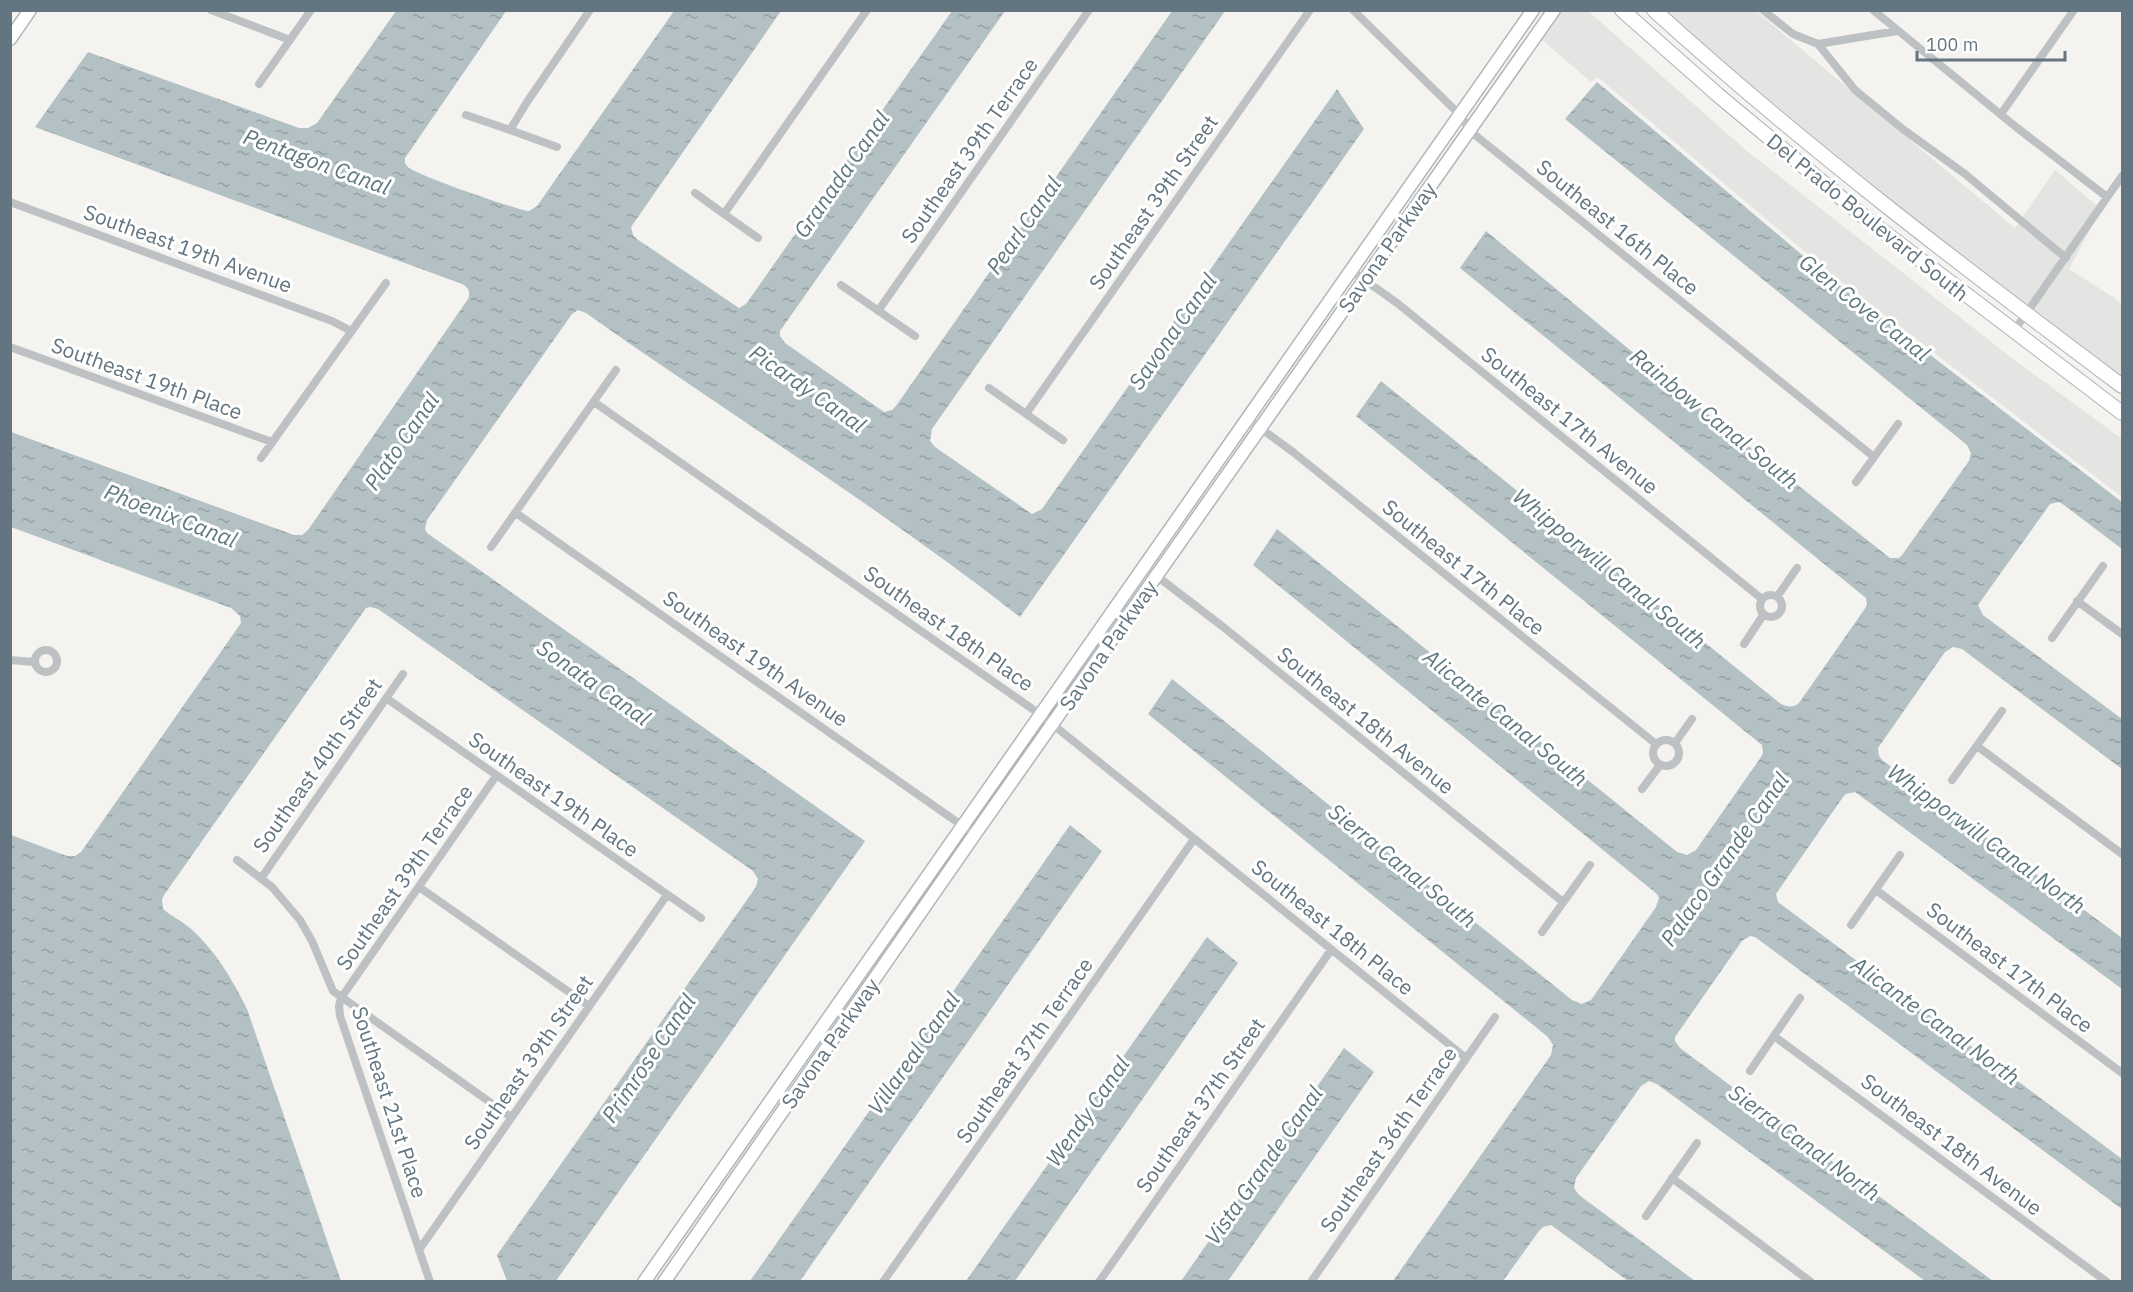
<svg xmlns="http://www.w3.org/2000/svg" width="2133" height="1292" viewBox="0 0 2133 1292" font-family="'IBM Plex Sans',sans-serif">
<style>
.built{fill:#e4e5e3}
.water{fill:url(#water-ripples)}
.lines{fill:none;stroke-linecap:round;stroke-linejoin:round}
.secondary-casing{stroke:#afb5b9;stroke-width:15}
.primary-casing{stroke:#aeb3b7;stroke-width:16}
.street{stroke:#bdc1c4;stroke-width:8}
.secondary{stroke:#fff;stroke-width:12}
.primary{stroke:#fff;stroke-width:14}
.labels{text-anchor:middle;dominant-baseline:central;stroke-width:6;stroke-linejoin:round;paint-order:stroke}
.street-label{font-size:21px;fill:#637580;stroke:#fff}
.water-label{font-size:22px;font-style:italic;fill:#5f777e;stroke:#fff}
</style>
<defs>
<pattern id="water-ripples" width="26" height="14" patternUnits="userSpaceOnUse" patternTransform="scale(1.5)"><rect width="26" height="14" fill="#b3c1c4"/><path d="M2 4q2-2 4 0t4 0M15 11q2-2 4 0t4 0" fill="none" stroke="#95a1a4"/></pattern>
</defs>
<rect width="100%" height="100%" fill="#f4f3ef"/>
<path class="built" d="M1562 10 1588 11 1747 151 2012 358 2122 439V497L1829 272 1600 79 1596 78 1591 82 1541 39Z
M1663 11H1756L2015 228 2055 170 2101 209 2069 269 2116 299 2122 305V379L2029 310 1834 157Z"/>
<path class="water" d="M396 11H506L405 158C405 162 404 163 408 167 416 175 514 209 529 211L537 206 674 11H781L631 227 633 235 637 239 739 308 746 304 952 11H1005L780 331V336L785 343 884 412 892 410 896 406 1172 11H1225L932 429 930 441 935 447 1032 514 1042 509 1337 89 1364 129 1020 617C881 508 730 415 586 313L578 310 572 314 427 520 425 529 427 533 865 841 556 1281H507L497 1255 756 887 758 879 753 871 378 609 370 607 366 608 164 895 162 899 163 909C171 916 182 921 190 928 216 951 232 979 247 1009L341 1281H11V835L67 856H75L81 852 241 623 240 616 231 608 11 527V432L294 535H302L308 530 468 299C471 292 468 287 462 284L35 127 88 52 299 128H308L317 123Z
M1597 82 1826 275 2122 502V549L2064 505 2059 502 2050 504 1978 605 1983 615 2122 719V769L1962 649 1953 647 1945 652 1878 748 1879 756 1882 760 2122 938V989L1855 792 1846 794 1843 797 1776 894 1778 902 1782 905 2122 1159V1209L1755 937 1750 936 1742 941 1675 1037V1041L1680 1048 1993 1281H1925L1657 1084 1649 1081 1641 1086 1576 1178 1574 1188 1579 1195 1695 1281H1628L1551 1225 1543 1227 1539 1231 1503 1281H1393L1551 1055 1553 1045 1548 1037 1148 714 1172 679 1572 1000 1582 1004 1591 1000 1656 907 1659 898 1657 894 1253 565 1277 529 1677 852 1687 855 1696 850 1761 757 1763 753 1762 745 1356 416 1381 381 1781 704C1788 707 1793 708 1799 703L1864 610 1867 605 1866 598 1460 268 1486 231 1699 407 1890 558H1899L1902 555 1969 461 1971 453 1967 445 1565 119Z
M1070 825 1102 851 800 1281H750Z
M1207 937 1238 963 1015 1281H966Z
M1344 1048 1374 1072 1228 1281H1181Z"/>
<g class="lines">
<defs>
<path id="secondary" d="M10 39 30 10
M644 1282 1533 10
M664 1282 975 834 1554 10"/>
<path id="primary" d="M1622 10 1718 95 1863 216 2122 413
M1654 10C1802 145 1962 266 2122 386"/>
</defs>
<use href="#secondary" class="secondary-casing"/>
<use href="#primary" class="primary-casing"/>
<path class="street" d="M211 10 290 40
M1353 10 1461 116 1470 131 1874 457
M1763 10 1793 34 1818 44 1897 31
M1873 10 2016 127 2107 197
M1818 44 1855 90 1904 130 1965 174 2066 258
M259 84 311 10
M2001 114 2074 10
M466 115 510 130 527 102 590 10
M510 130 557 147
M695 193 724 214
M10 202 332 321 351 331
M758 238 724 214 867 10
M1352 271 1397 303 1762 599
M841 285 915 336
M878 311 1089 10
M2014 331 2122 176
M10 347 272 442
M989 388 1063 440
M594 402 1041 715 1466 1058
M1026 414 1310 10
M1248 419 1293 452 1656 744
M261 458 386 283
M1856 482 1898 424
M516 513 967 829
M491 547 616 370
M1145 567 1222 626 1563 902
M1760 606a11 11 0 1 1 22 0a11 11 0 1 1-22 0Z
M1777 597 1797 568
M2077 601 2122 634
M2052 638 2103 566
M1744 644 1764 614
M35 661a11 11 0 1 1 22 0a11 11 0 1 1-22 0Z
M10 660 34 662
M386 698 701 918
M1653 753a13 13 0 1 1 26 0a13 13 0 1 1-26 0Z
M1675 743 1692 719
M1977 746 2122 854
M1952 780 2002 711
M1642 789 1660 765
M237 860 272 887 300 920 312 941 333 991 511 1117
M262 877 403 674
M419 887 589 1006
M1876 890 2122 1073
M1851 925 1900 855
M1542 932 1590 865
M1774 1036 2107 1282
M1750 1071 1800 998
M1672 1178 1811 1282
M1646 1216 1697 1143
M419 1250 667 895
M430 1282 340 1016 339 1006 341 998 496 776
M883 1282 1194 839
M1099 1282 1331 950
M1311 1282 1495 1017"/>
<use href="#secondary" class="secondary"/>
<use href="#primary" class="primary"/>
</g>
<g class="labels">
<g class="street-label">
<text transform="translate(969 150) rotate(-55)">Southeast 39th Terrace</text>
<text transform="translate(1153 202) rotate(-55)">Southeast 39th Street</text>
<text transform="translate(1868 217) rotate(39)">Del Prado Boulevard South</text>
<text transform="translate(1618 227) rotate(39)">Southeast 16th Place</text>
<text transform="translate(1387 247) rotate(-55)">Savona Parkway</text>
<text transform="translate(188 248) rotate(20)">Southeast 19th Avenue</text>
<text transform="translate(147 378) rotate(20)">Southeast 19th Place</text>
<text transform="translate(1570 420) rotate(39)">Southeast 17th Avenue</text>
<text transform="translate(1464 567) rotate(39)">Southeast 17th Place</text>
<text transform="translate(949 628) rotate(35)">Southeast 18th Place</text>
<text transform="translate(1108 645) rotate(-55)">Savona Parkway</text>
<text transform="translate(756 658) rotate(35)">Southeast 19th Avenue</text>
<text transform="translate(1366 720) rotate(39)">Southeast 18th Avenue</text>
<text transform="translate(317 765) rotate(-55)">Southeast 40th Street</text>
<text transform="translate(554 794) rotate(35)">Southeast 19th Place</text>
<text transform="translate(404 877) rotate(-55)">Southeast 39th Terrace</text>
<text transform="translate(1333 927) rotate(39)">Southeast 18th Place</text>
<text transform="translate(2010 967) rotate(37)">Southeast 17th Place</text>
<text transform="translate(830 1043) rotate(-55)">Savona Parkway</text>
<text transform="translate(1024 1050) rotate(-55)">Southeast 37th Terrace</text>
<text transform="translate(528 1062) rotate(-55)">Southeast 39th Street</text>
<text transform="translate(390 1102) rotate(72)">Southeast 21st Place</text>
<text transform="translate(1200 1105) rotate(-55)">Southeast 37th Street</text>
<text transform="translate(1388 1139) rotate(-55)">Southeast 36th Terrace</text>
<text transform="translate(1952 1144) rotate(37)">Southeast 18th Avenue</text>
</g>
<g class="water-label">
<text transform="translate(317 161) rotate(20)">Pentagon Canal</text>
<text transform="translate(841 174) rotate(-55)">Granada Canal</text>
<text transform="translate(1023 225) rotate(-55)">Pearl Canal</text>
<text transform="translate(1865 307) rotate(38)">Glen Cove Canal</text>
<text transform="translate(1172 331) rotate(-55)">Savona Canal</text>
<text transform="translate(808 388) rotate(35)">Picardy Canal</text>
<text transform="translate(1715 418) rotate(39)">Rainbow Canal South</text>
<text transform="translate(401 441) rotate(-55)">Plato Canal</text>
<text transform="translate(171 515) rotate(21)">Phoenix Canal</text>
<text transform="translate(1610 568) rotate(39)">Whipporwill Canal South</text>
<text transform="translate(594 682) rotate(35)">Sonata Canal</text>
<text transform="translate(1506 717) rotate(39)">Alicante Canal South</text>
<text transform="translate(1987 838) rotate(36)">Whipporwill Canal North</text>
<text transform="translate(1724 859) rotate(-55)">Palaco Grande Canal</text>
<text transform="translate(1403 865) rotate(39)">Sierra Canal South</text>
<text transform="translate(1936 1020) rotate(36)">Alicante Canal North</text>
<text transform="translate(913 1053) rotate(-55)">Villareal Canal</text>
<text transform="translate(648 1058) rotate(-56)">Primrose Canal</text>
<text transform="translate(1087 1111) rotate(-55)">Wendy Canal</text>
<text transform="translate(1805 1142) rotate(36)">Sierra Canal North</text>
<text transform="translate(1263 1165) rotate(-55)">Vista Grande Canal</text>
</g>
</g>
<rect width="2133" height="1292" fill="none" stroke="#637580" stroke-width="24"/>
<path d="M1917 51v9h148v-9" fill="none" stroke="#637580" stroke-width="3"/>
<text x="1926" y="51" font-size="18" fill="#637580" stroke="#ffffff" stroke-width="4.5" paint-order="stroke">100 m</text>
</svg>
